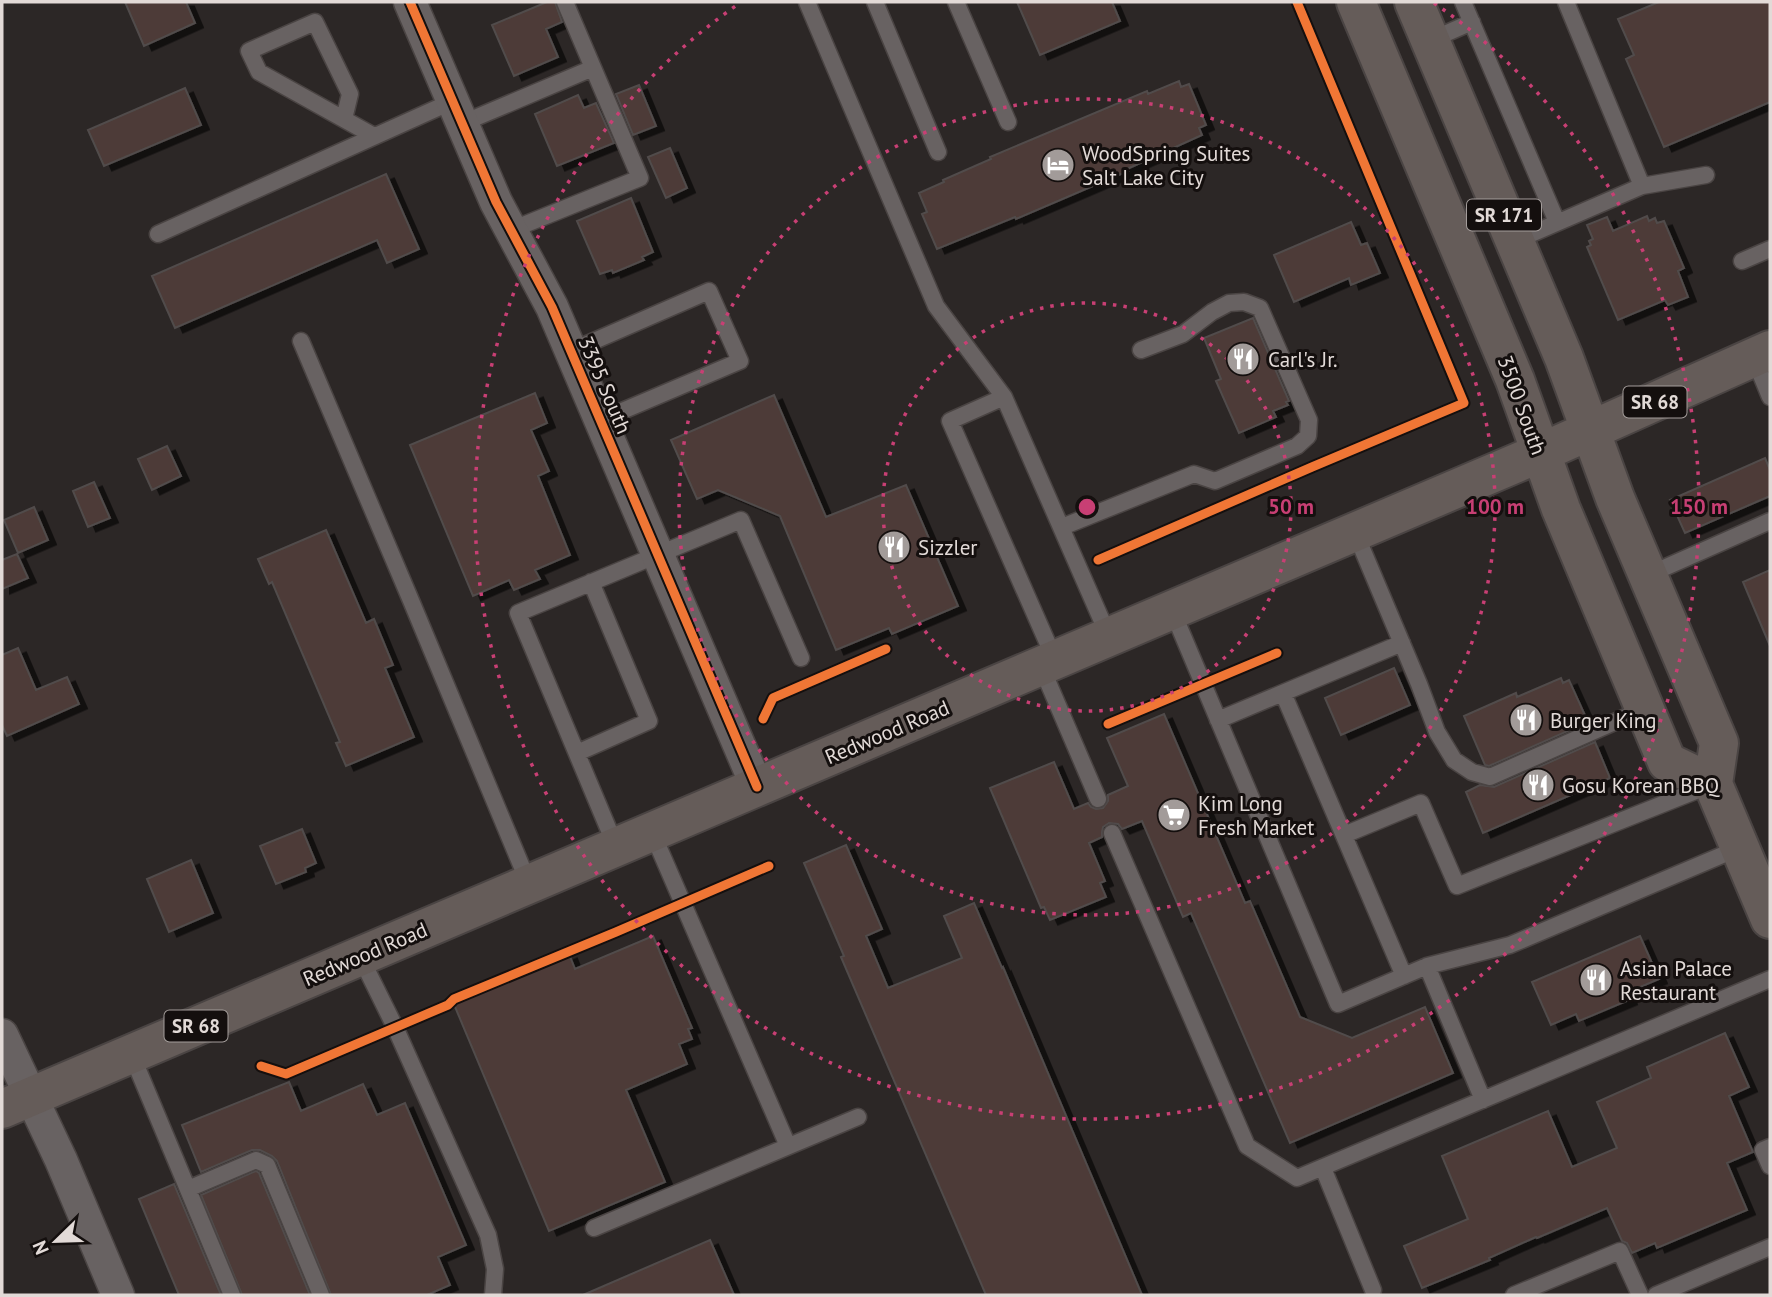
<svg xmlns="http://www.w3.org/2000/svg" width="1772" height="1297" viewBox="0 0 1772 1297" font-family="'PT Sans',sans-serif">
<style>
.building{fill:#4d3b37;stroke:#514c4b;stroke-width:2;filter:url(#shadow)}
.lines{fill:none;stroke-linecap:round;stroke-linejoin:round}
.lane-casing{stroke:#4a4443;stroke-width:19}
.street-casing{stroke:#4a4443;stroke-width:35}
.primary-casing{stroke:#4a4443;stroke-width:42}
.lane{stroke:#686262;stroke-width:16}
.street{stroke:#686262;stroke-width:32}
.primary{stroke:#655c59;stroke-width:38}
.cycleway-casing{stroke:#140f0e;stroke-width:13}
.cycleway{stroke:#f07635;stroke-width:9}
.ring{fill:none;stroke:#c83f74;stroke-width:3.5;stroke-dasharray:3.5 7}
.labels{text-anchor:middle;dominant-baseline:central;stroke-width:6;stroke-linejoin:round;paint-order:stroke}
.shield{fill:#140f0e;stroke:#a49d9b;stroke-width:2}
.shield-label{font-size:19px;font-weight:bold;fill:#e2dad7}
.poi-label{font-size:21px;fill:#e2dad7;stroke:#140f0e;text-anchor:start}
.street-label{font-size:21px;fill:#e2dad7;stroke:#140f0e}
.centre{fill:#c83f74;stroke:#140f0e;stroke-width:3.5}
.ring-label{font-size:21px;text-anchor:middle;font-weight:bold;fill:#c83f74;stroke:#140f0e;stroke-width:6;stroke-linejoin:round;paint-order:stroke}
</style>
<defs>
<filter id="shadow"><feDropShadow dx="8" dy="4.5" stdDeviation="0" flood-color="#0009"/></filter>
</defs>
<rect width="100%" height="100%" fill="#2c2726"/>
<path class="building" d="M125 2H186L195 23 144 46Z
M547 2H555L562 22 546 29 558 57 514 76 492 25Z
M1017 2H1112L1120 21 1040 55Z
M1659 2H1770V102L1664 147 1626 59 1634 55 1618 19Z
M1179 81 1181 87 1189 84 1206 125 1199 128 1202 135 1127 169 1128 171 1016 219 1015 217 937 249 922 214 927 212 919 193 944 182 943 180 991 159 990 157 1147 91 1148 94Z
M639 85 656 126 633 135 616 94Z
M185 88 201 125 104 166 88 130Z
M578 95 584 108 596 103 614 143 557 166 535 114Z
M670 148 687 188 666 198 648 157Z
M386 174 419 249 387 263 377 240 175 328 152 276Z
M631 198 653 252 642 257 644 260 613 273 612 270 600 274 577 221Z
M1647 216 1649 221 1655 218 1657 223 1664 221 1684 268 1678 271 1688 297 1668 305 1665 300 1618 320 1587 247 1591 245 1589 241 1593 239 1587 225 1607 217 1613 231Z
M1351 222 1361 245 1367 243 1380 273 1351 285 1349 278 1294 302 1274 255Z
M1253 318 1289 401 1286 402 1288 405 1273 411 1276 417 1239 433 1216 381 1221 379 1204 338Z
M535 393 547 423 531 430 549 471 538 476 570 555 535 570 540 579 514 590 509 580 473 596 410 445Z
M774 395 826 517 906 485 958 606 892 634 889 628 836 650 780 516 718 490 697 499 671 440Z
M167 446 181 476 152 490 138 459Z
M1765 458 1770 470V496L1685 533 1670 500Z
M94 482 110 518 88 527 73 491Z
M34 507 48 540 18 553 4 520Z
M326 530 366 623 374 619 393 665 385 668 414 737 346 766 336 743 340 742 272 582 269 584 258 559Z
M17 554 28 578 2 589V560Z
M1770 570V646L1743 582Z
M18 648 36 690 67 677 79 704 7 736 2 725V655Z
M1394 668 1410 705 1341 735 1325 698Z
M1561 678 1563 683 1569 680 1588 722 1489 766 1485 765 1464 716 1516 693 1517 697Z
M1164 714 1245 903 1250 901 1300 1017 1352 1038 1425 1007 1453 1073 1290 1143 1191 913 1183 917 1142 821 1122 829 1118 824 1109 823 1103 827 1102 832V837L1089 843 1105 881 1100 883 1106 897 1050 920 1044 907 1041 908 990 788 1054 762 1074 809 1088 803 1091 807 1096 809 1103 808 1108 801V795L1128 786 1107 738Z
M1595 742 1610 778 1483 833 1466 792 1480 785 1494 787Z
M302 829 316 863 305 868 306 872 276 884 260 846Z
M846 845 882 929 866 936 888 988 962 958 944 916 974 903 1002 968 1003 967 1142 1295H986L841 957 844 956 804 863Z
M191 860 213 913 169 932 147 879Z
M653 936 692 1028 688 1029 692 1039 679 1044 687 1064 626 1090 665 1182 549 1231 453 1002 569 954 575 969Z
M1640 936 1659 979 1626 993 1629 1000 1579 1021 1576 1014 1551 1025 1532 982Z
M1725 1033 1749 1087 1729 1096 1753 1152 1727 1163 1747 1210 1657 1248 1655 1243 1632 1253 1627 1243 1622 1241 1607 1208 1537 1238 1536 1237 1489 1258 1490 1260 1422 1288 1404 1246 1468 1219 1442 1156 1548 1111 1572 1167 1617 1148 1597 1102 1651 1078 1647 1067Z
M289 1082 301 1111 363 1084 377 1115 405 1103 466 1245 438 1257 450 1285 427 1295H331L277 1161 272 1156 260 1150H252L201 1172 182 1125Z
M256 1171 259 1173 310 1295H242L201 1195Z
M174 1184 221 1295H179L139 1199Z
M710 1240 734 1295H583Z"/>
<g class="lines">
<defs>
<path id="lane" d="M807 2 936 306 1004 397 1109 637
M875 2 938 152
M956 2 1008 122
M1463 2 1557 222
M1566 2 1642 186
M1431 40 1472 22
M344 119 350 94 315 22 249 51 259 72 374 136
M463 123 593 68
M511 230 640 178 565 2
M158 234 453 101
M1515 241 1642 186 1706 175
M1742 261 1770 249
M301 341 412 603 529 884
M571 351 709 291 740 361 601 420
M1754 358 1770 397
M1004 397 950 421 1055 660
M1062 527 1194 474 1215 481 1297 446 1308 436 1309 420 1260 308 1244 302 1229 303 1212 312 1183 334 1141 350
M1355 532 1419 684 1437 732 1454 760 1472 772 1490 777 1644 709
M1648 575 1770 521
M1172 610 1338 1004 1427 966 1510 945 1739 848
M1041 666 1098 799
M1283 693 1404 976
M1218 720 1402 643
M577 753 649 721 591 582
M652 832 788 1146
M1112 833 1247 1146 1297 1178 1770 979
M1344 835 1421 803 1457 886 1708 786
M616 847 518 613 741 520 801 658
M360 956 395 1027 488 1235 495 1269 493 1295
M1427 966 1483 1100
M131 1053 232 1295
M1770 1147 1763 1150 1770 1166
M1323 1168 1373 1290
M188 1189 256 1160 267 1165 321 1295
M594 1228 858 1117
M1514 1295 1620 1251 1640 1295
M1656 1295 1770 1247"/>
<path id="street" d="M410 2 496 202 552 307 757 787
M2 1035 61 1160 118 1295"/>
<path id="primary" d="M1356 2 1515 380 1561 509 1667 762 1713 784
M1414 2 1564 358 1615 498 1719 743 1713 784 1770 919
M2 1109 1540 453 1770 350"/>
</defs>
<use href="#lane" class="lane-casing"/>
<use href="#street" class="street-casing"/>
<use href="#primary" class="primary-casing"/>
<use href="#lane" class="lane"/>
<use href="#street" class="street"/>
<use href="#primary" class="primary"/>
<defs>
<path id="cycleway" d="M410 2 496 202 552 307 757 787
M1098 560 1312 467 1464 403 1297 2
M763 719 773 698 886 649
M1108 724 1277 653
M261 1066 286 1074 448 1005 454 999 616 932 769 866"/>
</defs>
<use href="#cycleway" class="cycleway-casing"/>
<use href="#cycleway" class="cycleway"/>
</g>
<g class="ring">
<circle cx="1087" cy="507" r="204"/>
<circle cx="1087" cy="507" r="408"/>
<path d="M1434 3A612 612 0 1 1 740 3"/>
</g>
<defs>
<symbol id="hotel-disc" viewBox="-11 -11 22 22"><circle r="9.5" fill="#a29b99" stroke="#140f0e"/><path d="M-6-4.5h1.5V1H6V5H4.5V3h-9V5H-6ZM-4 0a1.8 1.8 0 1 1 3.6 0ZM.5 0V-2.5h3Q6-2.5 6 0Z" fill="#fff"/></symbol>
<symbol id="restaurant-disc" viewBox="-11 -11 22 22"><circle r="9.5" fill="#a29b99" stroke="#140f0e"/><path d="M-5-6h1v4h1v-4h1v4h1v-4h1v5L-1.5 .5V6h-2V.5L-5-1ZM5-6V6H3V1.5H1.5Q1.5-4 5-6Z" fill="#fff"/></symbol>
<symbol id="supermarket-disc" viewBox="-11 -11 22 22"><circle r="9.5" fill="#a29b99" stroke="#140f0e"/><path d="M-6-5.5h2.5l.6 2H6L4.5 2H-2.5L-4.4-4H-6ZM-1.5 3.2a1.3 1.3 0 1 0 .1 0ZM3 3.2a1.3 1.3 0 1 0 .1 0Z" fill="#fff"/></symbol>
</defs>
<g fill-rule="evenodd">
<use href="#hotel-disc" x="1039" y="146" width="38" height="38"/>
<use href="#restaurant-disc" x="1224" y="340" width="38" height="38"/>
<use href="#restaurant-disc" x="875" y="528" width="38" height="38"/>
<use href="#restaurant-disc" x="1507" y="701" width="38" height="38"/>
<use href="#restaurant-disc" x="1519" y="766" width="38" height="38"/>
<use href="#supermarket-disc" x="1155" y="796" width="38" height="38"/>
<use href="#restaurant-disc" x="1577" y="961" width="38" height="38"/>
</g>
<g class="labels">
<g class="shield">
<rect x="1467" y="199.5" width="74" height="31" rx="5"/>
<rect x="1623.5" y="386.5" width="63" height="31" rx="5"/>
<rect x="164.5" y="1010.5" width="63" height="31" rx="5"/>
</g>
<g class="shield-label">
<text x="1504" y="215">SR 171</text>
<text x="1655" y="402">SR 68</text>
<text x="196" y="1026">SR 68</text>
</g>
<g class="poi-label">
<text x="1082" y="153">WoodSpring Suites<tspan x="1082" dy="24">Salt Lake City</tspan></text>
<text x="1268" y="359">Carl's Jr.</text>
<text x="918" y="547">Sizzler</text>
<text x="1550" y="720">Burger King</text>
<text x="1562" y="785">Gosu Korean BBQ</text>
<text x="1198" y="803">Kim Long<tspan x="1198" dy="24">Fresh Market</tspan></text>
<text x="1620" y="968">Asian Palace<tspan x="1620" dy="24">Restaurant</tspan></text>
</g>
<g class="street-label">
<text transform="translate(605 385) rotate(67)">3395 South</text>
<text transform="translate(1522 405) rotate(70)">3500 South</text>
<text transform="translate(887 732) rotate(-23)">Redwood Road</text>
<text transform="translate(365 954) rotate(-23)">Redwood Road</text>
</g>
</g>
<circle cx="1087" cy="507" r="10" class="centre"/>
<g class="ring-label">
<text x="1291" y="514">50 m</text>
<text x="1495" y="514">100 m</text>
<text x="1699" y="514">150 m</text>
</g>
<rect width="1772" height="1297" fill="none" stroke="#e2dad7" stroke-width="7"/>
<g transform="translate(56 1241) rotate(247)" stroke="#140f0e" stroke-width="5" paint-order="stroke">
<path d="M0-5L12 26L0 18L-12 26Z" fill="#e2dad7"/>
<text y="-10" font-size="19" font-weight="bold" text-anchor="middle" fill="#e2dad7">N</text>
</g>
</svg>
